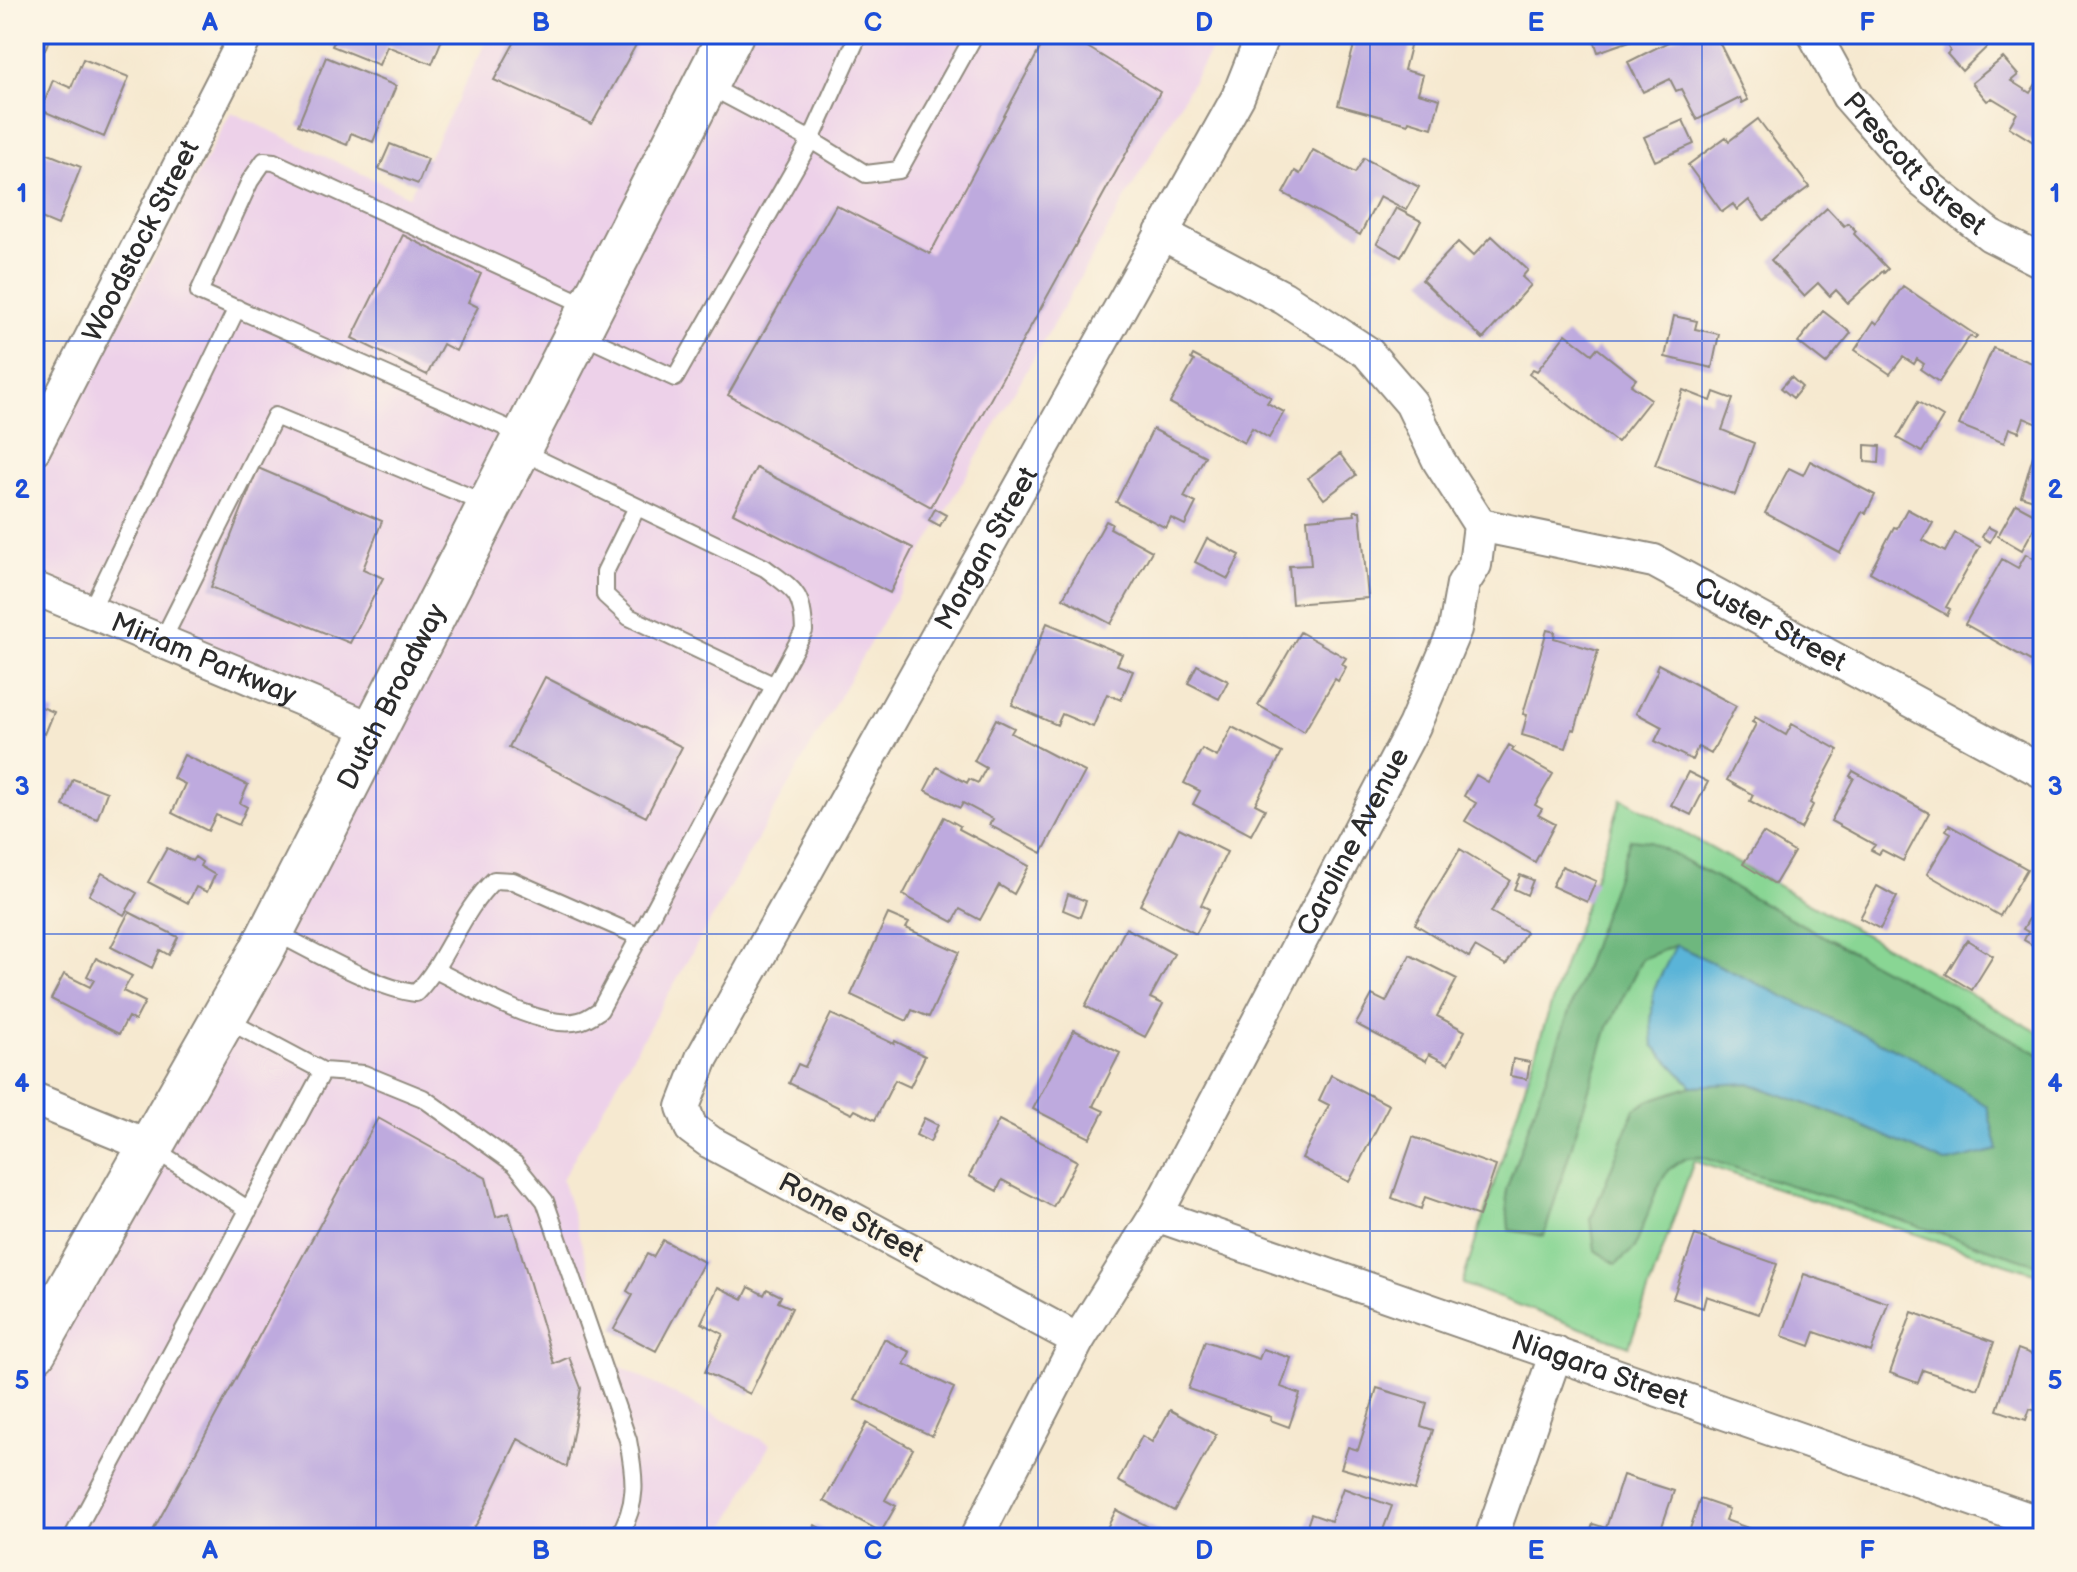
<svg xmlns="http://www.w3.org/2000/svg" width="2077" height="1572" viewBox="0 0 2077 1572" font-family="'Balsamiq Sans',sans-serif">
<style>
.built{fill:#edd1e9}
.green{fill:#89d694;stroke:#5a8060;stroke-width:2}
.forest{fill:#6eb77e;stroke:#4c7154;stroke-width:2}
.water{fill:#5ab4d8;stroke:#427082;stroke-width:2}
.building{fill:#beaade}
.lines{fill:none;stroke-linecap:round;stroke-linejoin:round}
.lane-casing{stroke:#908a7e;stroke-width:20}
.street-casing{stroke:#908a7e;stroke-width:36}
.secondary-casing{stroke:#908a7e;stroke-width:48}
.lane{stroke:#fff;stroke-width:16}
.street{stroke:#fff;stroke-width:32}
.secondary{stroke:#fff;stroke-width:44}
.grid{fill:none;stroke:#1d4ed8;stroke-width:2;stroke-opacity:0.55}
.labels{text-anchor:middle;dominant-baseline:central;stroke-width:7;stroke-linejoin:round;paint-order:stroke}
.street-label{font-size:28px;fill:#2b2b2b;stroke:#fcf5e5}
.neatline{fill:none;stroke:#1d4ed8;stroke-width:3}
.grid-label{font-size:26px;text-anchor:middle;font-weight:bold;fill:#1d4ed8}
</style>
<rect width="100%" height="100%" fill="#fcf5e5"/>
<filter id="ink" filterUnits="userSpaceOnUse"><feTurbulence type="fractalNoise" baseFrequency=".0125" numOctaves="2"/><feDisplacementMap in="SourceGraphic" scale="16" xChannelSelector="R" yChannelSelector="G"/><feConvolveMatrix kernelMatrix="1 2 1 2 8 2 1 2 1" color-interpolation-filters="sRGB"/></filter>
<filter id="wash" filterUnits="userSpaceOnUse"><feTurbulence type="fractalNoise" baseFrequency=".006" numOctaves="4" result="noise"/><feDisplacementMap in="SourceGraphic" scale="32" xChannelSelector="R" yChannelSelector="G"/><feGaussianBlur stdDeviation="1.8" result="paint"/><feColorMatrix in="noise" values="0 0 0 0 0 0 0 0 0 0 0 0 0 0 0 0 0 1.4 0 .05"/><feComposite in="paint" operator="in"/></filter>
<g filter="url(#wash)">
<rect width="100%" height="100%" fill="#f6e9d0"/>
<path class="built" d="M490 34H1220L562 1179 618 1365 770 1444 720 1538H34V1363L390 731 34 569V487L231 112 409 196Z"/>
<path class="green" d="M1622 798 2043 1035V1276L1694 1161 1629 1346 1462 1284 1549 1011Z"/>
<path class="forest" d="M1630 839 1649 841 2043 1056V1266L1701 1157 1686 1158 1668 1170 1657 1189 1635 1248 1616 1264 1595 1250 1591 1219 1635 1109 1650 1100 1692 1086 1749 1083 1842 1117 1676 945 1642 959 1608 1027 1544 1236 1509 1230 1506 1190Z"/>
<path class="water" d="M1676 945 1916 1059 1987 1106 1998 1150 1945 1163 1842 1117 1749 1083 1692 1086 1653 1045 1651 1023 1654 989Z"/>
<g id="blocks">
<path class="building" d="M34 34H51L45 50 34 46Z
M337 34H444L432 64 387 46 379 65 332 46Z
M519 34H642L592 124 494 80Z
M1357 34H1406L1405 36 1412 38 1404 70 1423 75 1418 93 1440 99 1432 128 1409 121 1408 124 1338 105Z
M1592 34H1637L1639 38 1598 52Z
M1684 34H1715L1748 100 1742 103 1740 98 1697 120 1681 89 1676 91 1670 79 1643 92 1628 62Z
M1942 34H1980L1990 44 1962 71 1947 54 1950 51Z
M1068 35 1160 92 931 507 728 395 836 205 930 254 1044 41Z
M326 57 396 86 373 142 351 133 347 145 298 125Z
M2003 58 2018 75 2011 81 2030 93 2043 73V148L2009 127 2017 113 1992 98 1987 101 1972 83Z
M83 59 129 77 104 137 41 110 53 80 71 88Z
M1758 119 1809 187 1764 220 1749 200 1737 210 1733 204 1722 212 1688 165 1726 137 1729 141Z
M1683 120 1694 144 1655 161 1644 137Z
M390 144 428 159 418 184 379 169Z
M36 149 81 167 58 225 34 215V155Z
M1313 150 1355 173 1364 158 1419 187 1406 210 1380 196 1360 235 1283 193 1295 171 1300 174Z
M1396 208 1421 221 1401 257 1377 243Z
M1827 208 1844 226 1848 223 1856 231 1854 234 1888 269 1884 273 1883 271 1848 303 1836 290 1830 296 1818 283 1804 296 1771 260Z
M403 235 481 274 468 302 478 307 456 351 443 344 427 375 352 338Z
M1492 236 1528 270 1522 277 1531 285 1483 339 1422 280 1458 242 1473 256Z
M1903 286 1977 336 1975 339 1970 336 1939 382 1920 369 1924 364 1917 359 1914 364 1903 357 1890 374 1855 350 1874 321 1877 324Z
M1823 311 1851 333 1826 364 1798 342Z
M1674 316 1697 321 1695 329 1719 334 1712 368 1665 357Z
M1566 334 1592 354 1597 348 1636 379 1631 385 1651 399 1617 442 1529 374 1533 369 1537 371Z
M1993 348 2043 367V426L2024 418 2019 432 2009 428 2004 443 1959 425Z
M1193 355 1271 397 1267 403 1284 412 1269 438 1252 428 1244 443 1170 403 1194 361 1191 359Z
M1791 377 1802 387 1793 398 1781 388Z
M1683 390 1711 401 1714 392 1733 399 1722 430 1754 443 1735 495 1655 465Z
M1918 402 1943 417 1922 452 1897 438Z
M1153 429 1205 456 1184 497 1196 503 1185 525 1171 518 1166 528 1116 502Z
M1865 445 1880 446 1879 463 1865 462Z
M1340 454 1356 475 1324 499 1308 478Z
M2033 456 2043 459V503L2021 496Z
M1810 461 1875 495 1866 513 1862 512 1840 553 1765 513 1789 468 1803 475Z
M258 468 382 521 363 569 383 578 350 643 211 587Z
M756 468 913 548 890 593 733 513Z
M2016 504 2040 517 2022 550 1998 536Z
M935 509 946 515 940 526 929 520Z
M1907 509 1933 523 1923 540 1945 552 1955 533 1980 547 1946 607 1950 609 1947 615 1870 572 1894 527 1897 528Z
M1354 511H1360L1368 598 1292 604 1289 566 1311 565 1307 519 1355 515Z
M1106 521 1112 524 1110 528 1152 551 1111 624 1063 598Z
M1988 527 1996 531 1990 542 1982 537Z
M1207 538 1240 555 1228 579 1195 562Z
M2026 554 2043 564V589L2036 603 2043 607V668L1965 624 2002 559 2018 568Z
M1047 623 1122 654 1117 665 1133 671 1121 700 1107 694 1093 727 1062 714 1057 725 1012 705Z
M1547 630 1555 632 1554 638 1598 651 1575 730 1572 729 1566 748 1522 735 1527 715 1523 714Z
M1300 632 1346 658 1342 664 1346 667 1338 681 1335 679 1304 732 1258 705Z
M1658 664 1736 706 1711 754 1698 747 1692 760 1655 741 1662 727 1636 713 1658 670 1656 669Z
M1197 665 1228 681 1219 699 1188 683Z
M545 677 682 747 646 817 509 747Z
M34 687 40 690 34 704 54 712 45 734 41 732 34 749Z
M1755 717 1786 735 1792 724 1838 750 1810 803 1813 805 1801 829 1750 801 1753 795 1727 780 1756 724 1752 722Z
M996 719 1014 728 1011 733 1085 772 1042 853 989 825 993 819 963 803 960 808 925 790 937 767 967 783 969 779 978 783 986 768 974 761Z
M1232 727 1282 753 1255 804 1265 809 1251 835 1193 804 1200 791 1184 783 1202 749 1217 757Z
M1509 745 1514 748 1512 751 1553 774 1535 805 1542 809 1538 815 1555 824 1535 862 1465 821 1476 803 1464 796 1476 775 1488 782Z
M184 755 248 785 240 803 247 807 239 825 216 815 208 831 172 813 185 784 173 778Z
M1853 771 1929 813 1903 861 1882 850 1879 854 1871 850 1875 845 1831 821 1854 778 1850 776Z
M1688 772 1708 782 1691 815 1671 805Z
M73 779 107 792 97 819 63 806Z
M944 817 960 826 959 829 1029 866 1014 894 999 885 980 920 960 909 953 922 903 895Z
M1949 825 2027 869 2000 916 1927 874 1951 833 1946 830Z
M1179 828 1227 852 1201 905 1209 909 1196 934 1140 905Z
M1763 833 1794 852 1775 884 1743 864Z
M167 848 192 861 195 857 202 862 200 866 215 875 207 892 196 887 188 903 148 882Z
M1460 849 1510 880 1491 912 1526 932 1506 965 1475 947 1469 957 1415 924Z
M1562 866 1596 881 1587 902 1552 886Z
M102 873 137 893 124 915 89 895Z
M1520 875 1533 880 1527 895 1514 889Z
M1877 886 1897 897 1880 929 1860 918Z
M1068 894 1086 901 1080 917 1063 910Z
M2043 895V951L2024 940 2028 932 2023 929Z
M129 912 178 937 169 955 160 950 152 968 111 947Z
M888 914 909 923 906 928 959 952 929 1017 912 1010 907 1021 851 995Z
M1126 928 1174 954 1150 998 1163 1004 1145 1037 1085 1006Z
M1967 940 1993 956 1972 990 1946 974Z
M1410 955 1457 979 1437 1016 1465 1031 1448 1064 1429 1054 1426 1061 1356 1024 1372 995 1386 1002Z
M96 958 132 976 123 991 145 1002 135 1021 128 1017 119 1034 51 999 64 974 90 987 94 980 87 976Z
M831 1014 894 1044 895 1041 925 1056 910 1087 895 1080 875 1120 855 1110 852 1114 789 1083 798 1064 805 1067Z
M1074 1030 1120 1053 1093 1106 1104 1111 1090 1138 1033 1109Z
M1513 1059 1530 1062 1527 1079 1510 1076Z
M1331 1075 1389 1105 1349 1182 1302 1158 1329 1105 1319 1100Z
M378 1118 486 1178 496 1217 509 1213 554 1364 569 1357 581 1388 567 1467 518 1439 479 1520 467 1538H149Z
M924 1118 938 1125 930 1142 916 1135Z
M999 1120 1077 1161 1053 1207 1002 1180 997 1191 969 1176Z
M1413 1137 1496 1166 1479 1216 1425 1197 1421 1209 1392 1198Z
M1695 1235 1777 1264 1759 1314 1706 1296 1703 1308 1673 1298Z
M663 1240 704 1262 656 1351 614 1329 633 1295 627 1291 647 1254 653 1257Z
M1804 1274 1888 1303 1871 1352 1815 1332 1810 1346 1782 1336Z
M718 1287 743 1299 749 1287 764 1295 767 1289 781 1296 778 1302 792 1308 750 1394 705 1372 723 1334 701 1323Z
M1912 1312 1994 1342 1978 1389 1923 1370 1918 1383 1890 1373Z
M884 1339 910 1352 904 1364 954 1388 932 1436 855 1400Z
M1205 1341 1259 1359 1263 1349 1291 1358 1281 1387 1300 1394 1289 1427 1270 1420 1271 1417 1188 1389Z
M2043 1347V1413L2030 1409 2026 1420 1997 1410 2018 1349 2039 1357Z
M1377 1388 1427 1403 1421 1426 1433 1430 1415 1490 1341 1468 1348 1447 1358 1450Z
M1170 1410 1216 1435 1174 1511 1118 1481 1142 1436 1152 1442Z
M867 1423 913 1449 885 1500 896 1506 881 1532 824 1501Z
M1623 1475 1674 1491 1658 1538H1588L1593 1524 1606 1528Z
M1343 1488 1392 1506 1380 1538H1303L1311 1514 1331 1521Z
M1700 1499 1729 1509 1725 1520 1777 1538H1687Z
M1116 1510 1162 1534 1160 1538H1102Z
M815 1525 838 1538H808Z"/>
</g>
</g>
<g filter="url(#ink)">
<use href="#blocks" fill-opacity="0" stroke="#908a7e" stroke-width="2"/>
<g class="lines">
<defs>
<path id="lane" d="M707 85 811 140 866 174 899 170 975 34
M580 334 675 378 811 140 859 34
M525 436 199 292 250 181 264 161 274 162 590 307
M637 507 605 572V595L629 617 775 686
M90 612 237 308
M162 641 275 416 489 505
M273 931C309 949 379 990 416 993 448 960 460 912 494 880L513 881 640 937
M435 970C471 987 541 1031 579 1021 586 1020 594 1014 600 1010L804 631C803 592 794 590 765 568L519 450
M223 1018 323 1071 364 1074 423 1098 515 1164 545 1201 628 1440C635 1477 639 1505 617 1538
M152 1148 249 1210
M72 1538 323 1071"/>
<g id="street">
<path id="s1" d="M1814 34 1848 96 1923 182 1990 235 2043 262"/>
<path id="s2" d="M34 449 247 34"/>
<path id="s3" d="M1480 525 1654 561 2043 772"/>
<path id="s4" d="M34 588 375 730"/>
<path d="M34 1099 149 1146"/>
<path id="s5" d="M1156 1215 2043 1524"/>
<path id="s6" d="M1078 1340 710 1142 691 1128 683 1107 702 1058 1238 97 1263 34"/>
<path id="s7" d="M976 1538 1078 1340 1156 1215 1414 726 1455 629 1463 584 1475 565 1480 525 1439 461 1411 403 1368 353 1284 298 1161 233"/>
<path d="M1491 1538 1556 1353"/>
</g>
<g id="secondary">
<path id="s8" d="M34 1351 260 954 731 34"/>
</g>
</defs>
<use href="#lane" class="lane-casing"/>
<use href="#street" class="street-casing"/>
<use href="#secondary" class="secondary-casing"/>
<use href="#lane" class="lane"/>
<use href="#street" class="street"/>
<use href="#secondary" class="secondary"/>
</g>
</g>
<path class="grid" d="M376 34V1538M707 34V1538M1038 34V1538M1370 34V1538M1702 34V1538M34 341H2043M34 638H2043M34 934H2043M34 1231H2043"/>
<g class="labels">
<g class="street-label">
<text stroke="none"><textPath href="#s1" startOffset="166">Prescott Street</textPath></text>
<text stroke="none"><textPath href="#s2" startOffset="234">Woodstock Street</textPath></text>
<text stroke="none"><textPath href="#s6" startOffset="1100">Morgan Street</textPath></text>
<text stroke="none"><textPath href="#s3" startOffset="310">Custer Street</textPath></text>
<text stroke="none"><textPath href="#s4" startOffset="184">Miriam Parkway</textPath></text>
<text stroke="none"><textPath href="#s8" startOffset="746">Dutch Broadway</textPath></text>
<text stroke="none"><textPath href="#s7" startOffset="792">Caroline Avenue</textPath></text>
<text transform="translate(851 1218) rotate(28)">Rome Street</text>
<text stroke="none"><textPath href="#s5" startOffset="470">Niagara Street</textPath></text>
</g>
</g>
<rect width="2077" height="1572" fill="none" stroke="#fcf5e5" stroke-width="88"/>
<rect x="44" y="44" width="1989" height="1484" class="neatline"/>
<g class="grid-label">
<text x="210" y="31">A</text>
<text x="541" y="31">B</text>
<text x="873" y="31">C</text>
<text x="1204" y="31">D</text>
<text x="1536" y="31">E</text>
<text x="1867" y="31">F</text>
<text x="22" y="202">1</text>
<text x="2055" y="202">1</text>
<text x="22" y="498">2</text>
<text x="2055" y="498">2</text>
<text x="22" y="795">3</text>
<text x="2055" y="795">3</text>
<text x="22" y="1092">4</text>
<text x="2055" y="1092">4</text>
<text x="22" y="1389">5</text>
<text x="2055" y="1389">5</text>
<text x="210" y="1559">A</text>
<text x="541" y="1559">B</text>
<text x="873" y="1559">C</text>
<text x="1204" y="1559">D</text>
<text x="1536" y="1559">E</text>
<text x="1867" y="1559">F</text>
</g>
</svg>
